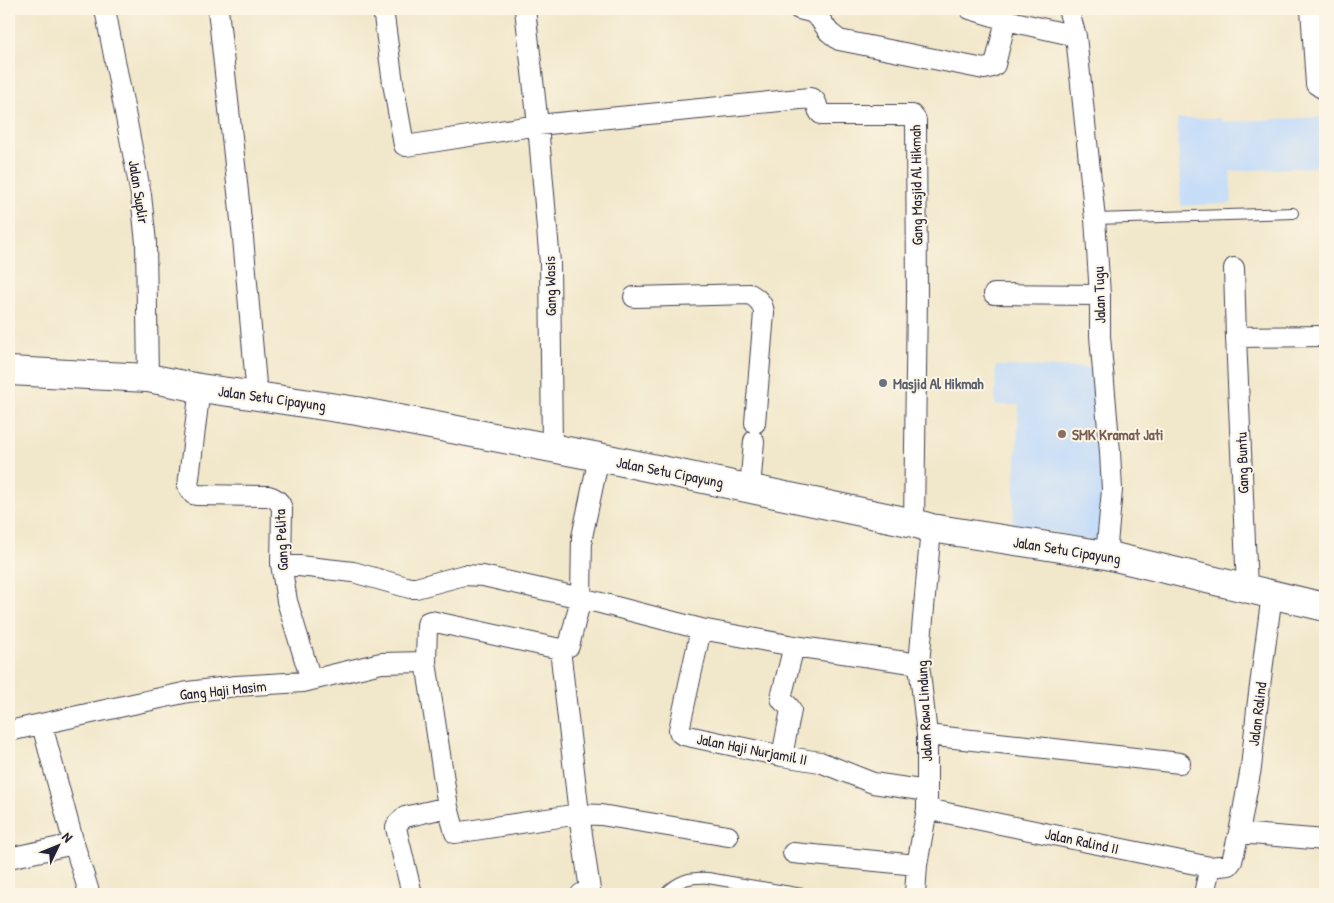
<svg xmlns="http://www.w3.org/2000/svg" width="1334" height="903" viewBox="0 0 1334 903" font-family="'Patrick Hand',sans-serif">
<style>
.built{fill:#c6ddf8}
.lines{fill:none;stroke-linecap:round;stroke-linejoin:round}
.lane-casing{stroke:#414050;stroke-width:12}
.street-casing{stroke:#414050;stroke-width:22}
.secondary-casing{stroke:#414050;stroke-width:30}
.lane{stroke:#fff;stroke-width:10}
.street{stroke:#fff;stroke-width:20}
.secondary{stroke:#fff;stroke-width:28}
.worship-dot{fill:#6b7280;stroke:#fcf5e5;stroke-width:2}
.education-dot{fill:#8d6e63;stroke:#fcf5e5;stroke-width:2}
.labels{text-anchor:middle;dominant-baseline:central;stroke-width:4;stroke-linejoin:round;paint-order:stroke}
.street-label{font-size:15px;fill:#22223b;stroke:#fcf5e5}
.worship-label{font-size:15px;font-weight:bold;fill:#5b616d;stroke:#fcf5e5;text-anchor:start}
.education-label{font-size:15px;font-weight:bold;fill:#785e54;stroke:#fcf5e5;text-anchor:start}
</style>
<rect width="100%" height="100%" fill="#fcf5e5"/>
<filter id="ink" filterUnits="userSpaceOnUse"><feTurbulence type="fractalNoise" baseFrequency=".02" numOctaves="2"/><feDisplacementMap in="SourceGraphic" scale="10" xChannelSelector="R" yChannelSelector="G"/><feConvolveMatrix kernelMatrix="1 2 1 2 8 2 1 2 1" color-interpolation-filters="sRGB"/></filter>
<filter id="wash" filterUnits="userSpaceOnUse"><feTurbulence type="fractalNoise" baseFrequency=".0096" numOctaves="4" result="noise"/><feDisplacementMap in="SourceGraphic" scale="20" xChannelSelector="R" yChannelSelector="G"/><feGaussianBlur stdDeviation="1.12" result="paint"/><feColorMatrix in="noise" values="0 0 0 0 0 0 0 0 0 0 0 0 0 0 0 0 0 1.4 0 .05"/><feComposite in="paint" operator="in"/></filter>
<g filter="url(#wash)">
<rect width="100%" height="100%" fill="#f1e7ca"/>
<path class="built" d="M1322 117V167L1230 171 1232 203 1181 206 1177 119 1222 118 1223 122Z
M996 366 1102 368 1109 455 1098 542 1013 523 1019 405H995Z"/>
</g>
<g filter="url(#ink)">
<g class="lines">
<defs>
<path id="lane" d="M1095 219 1293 213
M665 894C678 880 689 877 708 878L802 894"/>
<path id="street" d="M105 9 141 195 146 243 148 378
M218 9 243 238 257 396
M383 9 393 83 404 145 406 146 538 125 810 98C821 100 814 112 823 115H912L916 120 917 297 914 523
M525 9 538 125 550 263 552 448
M799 9 811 12 819 18 829 32 839 40 984 69 992 67 995 65 1006 20
M970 9 1006 20 1076 36 1095 219 1100 295V336L1110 452 1112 490 1106 555
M1068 9 1076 36
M1311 9 1316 84 1322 88H1325
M1234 268 1236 337 1325 336
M994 294 1100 295
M634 297 750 294C758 299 763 303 764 313L755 423
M1236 337 1247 588
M200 388 188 486 193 494 197 495 268 496C276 498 280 501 282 509L281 564 287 601 311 680
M750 488 754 441
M281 564 353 572 410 588H416L464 575 483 576 581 598 701 629 794 646 919 664
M701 629 679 730 680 733 683 735 782 756 820 762 873 783 927 791
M560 649 579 814 590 890 581 894
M426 662 448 807 455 833 579 814 601 815 728 836
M9 731 188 692 236 686 303 682 381 663 426 662 427 625 428 622 431 621 560 649 569 646 581 598 582 537 599 457
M927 735 1180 763
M782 756 791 710C789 704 782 703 781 698L794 646
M927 809 1210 867 1204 894
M1239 833 1325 840
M74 844 89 892
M793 853 917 865
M9 858 74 844 42 725
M1210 867 1229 865 1232 861 1239 833 1251 768 1257 709 1272 594
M412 894 396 828 398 823 405 817 448 807
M915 894 917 865 927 809V735L919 664 931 528"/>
<path id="secondary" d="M9 371 148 378 200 388 257 396 357 411 599 457 914 523 931 528 1106 555 1325 607"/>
</defs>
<use href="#lane" class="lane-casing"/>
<use href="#street" class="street-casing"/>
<use href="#secondary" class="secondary-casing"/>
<use href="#lane" class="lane"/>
<use href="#street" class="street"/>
<use href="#secondary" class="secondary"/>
</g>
</g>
<circle class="worship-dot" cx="883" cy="383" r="5"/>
<circle class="education-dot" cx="1062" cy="434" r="5"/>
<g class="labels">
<g class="street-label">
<text transform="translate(916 185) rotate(-91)">Gang Masjid Al Hikmah</text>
<text transform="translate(139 192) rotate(81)">Jalan Suplir</text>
<text transform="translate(550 286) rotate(-91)">Gang Wasis</text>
<text transform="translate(1099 295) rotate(-92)">Jalan Tugu</text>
<text transform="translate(272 398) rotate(8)">Jalan Setu Cipayung</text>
<text transform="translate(1242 463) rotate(-92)">Gang Buntu</text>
<text transform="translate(670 472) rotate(11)">Jalan Setu Cipayung</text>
<text transform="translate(281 540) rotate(-93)">Gang Pelita</text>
<text transform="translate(1067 550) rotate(9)">Jalan Setu Cipayung</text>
<text transform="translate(223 690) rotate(-6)">Gang Haji Masim</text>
<text transform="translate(924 711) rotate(-93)">Jalan Rawa Lindung</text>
<text transform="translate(1257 714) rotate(-83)">Jalan Ralind</text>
<text transform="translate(752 749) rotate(11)">Jalan Haji Nurjamil II</text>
<text transform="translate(1082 841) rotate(12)">Jalan Ralind II</text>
</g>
<g class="worship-label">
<text x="893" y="383">Masjid Al Hikmah</text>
</g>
<g class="education-label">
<text x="1072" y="434">SMK Kramat Jati</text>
</g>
</g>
<rect width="1334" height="903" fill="none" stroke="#fcf5e5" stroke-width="30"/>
<g transform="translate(58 846) rotate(47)" stroke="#fcf5e5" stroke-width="4" paint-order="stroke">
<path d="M0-4L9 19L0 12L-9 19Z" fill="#22223b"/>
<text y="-8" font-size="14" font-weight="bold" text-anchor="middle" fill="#22223b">N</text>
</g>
</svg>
